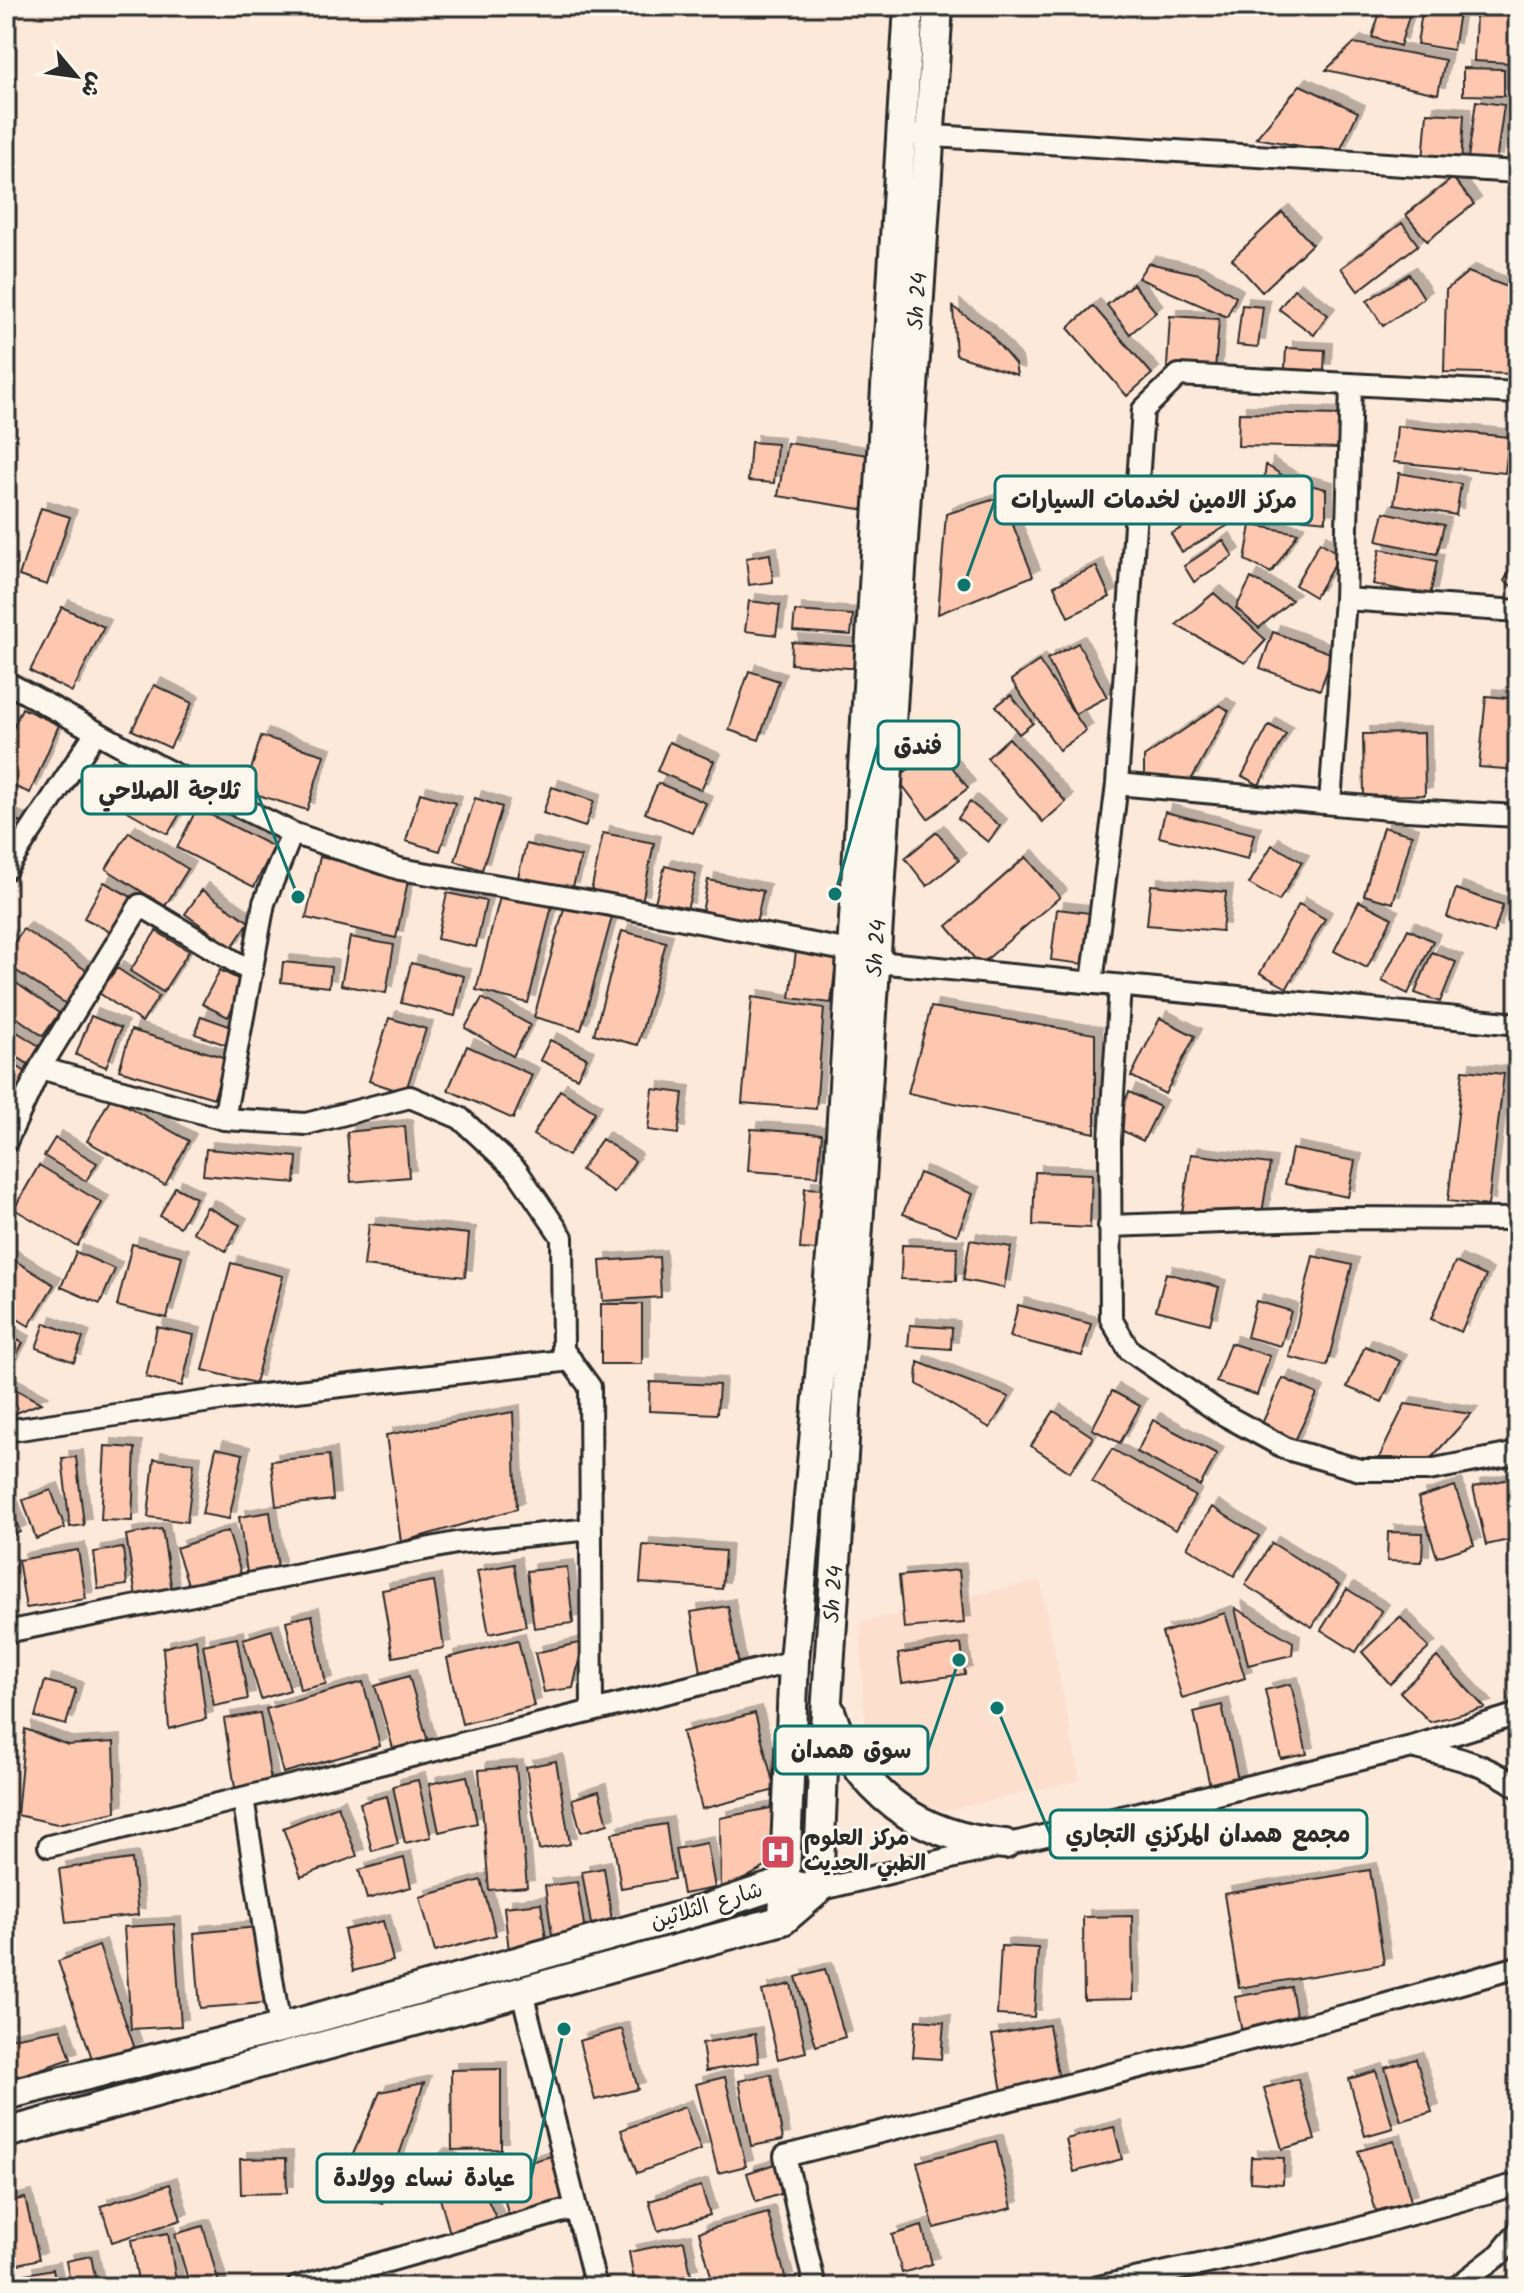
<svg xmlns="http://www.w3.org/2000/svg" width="1524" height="2293" viewBox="0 0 1524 2293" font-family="Kalam,'Playpen Sans Arabic',sans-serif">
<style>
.built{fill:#fddfcd}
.building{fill:#fec8b0;stroke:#2b2b2b;stroke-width:2;filter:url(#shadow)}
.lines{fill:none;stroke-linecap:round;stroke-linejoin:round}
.street-casing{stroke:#2b2b2b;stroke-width:26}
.secondary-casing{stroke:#2b2b2b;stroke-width:34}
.street{stroke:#fbf7ec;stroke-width:20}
.secondary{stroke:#fbf7ec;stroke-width:28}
.labels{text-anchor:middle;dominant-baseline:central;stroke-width:6;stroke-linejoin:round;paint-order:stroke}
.street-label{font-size:22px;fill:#2b2b2b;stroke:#fbf7ec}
.poi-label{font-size:22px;font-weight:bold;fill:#2b2b2b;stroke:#fbf7ec;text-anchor:start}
.leader{fill:none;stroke:#0f766e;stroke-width:3}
.callout-dot{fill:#0f766e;stroke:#fbf7ec;stroke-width:3}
.callout{fill:#fbf7ec;stroke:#0f766e;stroke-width:3}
.callout-label{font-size:24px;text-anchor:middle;font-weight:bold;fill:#2b2b2b}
</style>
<defs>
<filter id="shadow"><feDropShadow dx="7" dy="-7" stdDeviation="0" flood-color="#0004"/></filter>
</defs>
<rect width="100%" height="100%" fill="#fce9da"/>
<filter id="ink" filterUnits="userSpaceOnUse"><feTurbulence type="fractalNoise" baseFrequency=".0125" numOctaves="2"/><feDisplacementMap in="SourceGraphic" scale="16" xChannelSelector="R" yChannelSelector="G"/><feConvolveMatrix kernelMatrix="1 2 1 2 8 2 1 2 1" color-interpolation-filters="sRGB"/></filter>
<g filter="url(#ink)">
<path class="built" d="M1040 1580 1080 1780 946 1811 923 1804 901 1788 869 1746 863 1697 861 1622Z"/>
<path class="building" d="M1382 6H1412L1400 46 1372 37Z
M1423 6H1460L1453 50 1417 44Z
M1476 15 1512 16 1510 63 1474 61Z
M1354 43 1445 60 1438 94 1326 70Z
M1463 68 1504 69V96L1463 95Z
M1300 85 1358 112 1339 153 1256 138Z
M1476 101 1504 105 1496 162 1468 158Z
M1427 113 1464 115 1461 164 1423 161Z
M1453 178 1474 204 1427 241 1406 215Z
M1518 207V236L1510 233Z
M1282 212 1312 244 1262 292 1232 259Z
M1402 223 1418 245 1358 291 1341 268Z
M1148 263 1199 274 1236 297 1227 317 1138 278Z
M1468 272 1518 291 1516 374 1444 372 1446 290Z
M1409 274 1424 298 1383 326 1367 301Z
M1133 284 1156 312 1130 334 1107 305Z
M1294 289 1328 315 1314 335 1279 309Z
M1242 305 1263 307 1258 347 1237 345Z
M1093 306 1152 374 1127 396 1068 328Z
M953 307 987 331 1015 364 1017 375 956 355Z
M1170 316 1219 319 1215 370 1167 367Z
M1286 348 1325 350 1324 371 1285 369Z
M1239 413 1341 415 1340 448 1238 446Z
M1397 426 1509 437 1505 473 1394 462Z
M751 442 777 444 774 483 748 481Z
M787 443 875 456 867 510 778 496Z
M1266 465 1290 480 1326 489V521L1260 514Z
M1399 473 1461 484 1456 515 1394 504Z
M1002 497 1033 576 938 614 946 514Z
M1236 497 1246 515 1182 552 1171 534Z
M41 508 70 517 47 585 19 576Z
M1384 512 1444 525 1437 554 1377 541Z
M1251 525 1298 533 1271 573 1245 560Z
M1223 540 1233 556 1194 582 1184 566Z
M1320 542 1340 555 1315 597 1295 585Z
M1380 549 1437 561 1430 596 1373 584Z
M770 554 773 582 749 585 746 558Z
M1518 557V590L1504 581Z
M1096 566 1110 597 1068 617 1054 586Z
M1251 578 1292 600 1259 628 1236 608Z
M1214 593 1266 640 1245 663 1176 625Z
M749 601 780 605 776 635 745 631Z
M62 607 104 627 72 692 30 671Z
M795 611 853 615 851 635 793 631Z
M1273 632 1333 654 1320 690 1260 668Z
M792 642 865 647 863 669 791 664Z
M1078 643 1107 697 1075 714 1047 659Z
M1039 661 1086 731 1059 750 1011 680Z
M749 671 779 681 759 740 729 730Z
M154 685 192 703 170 748 132 730Z
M1011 695 1033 723 1019 734 996 706Z
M1486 696 1518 699V770L1479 767Z
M1220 705 1229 711 1191 780 1144 775V757Z
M22 708 59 725 30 793 6 783V744Z
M1269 725 1286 734 1259 785 1242 776Z
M1424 733 1425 795 1364 796 1363 734Z
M261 736 324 755 307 810 245 791Z
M1009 738 1066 802 1043 822 987 758Z
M669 742 714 761 701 790 657 771Z
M937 747 968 788 928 819 897 778Z
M113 761 186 803 168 834 94 792Z
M658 783 706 803 693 833 645 813Z
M552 787 594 801 585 827 543 813Z
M420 793 455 803 440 851 406 841Z
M475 798 502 807 482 870 455 861Z
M970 802 1000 826 988 842 958 818Z
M197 808 274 847 254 887 177 848Z
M1165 812 1254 834 1248 859 1159 837Z
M6 815 22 823 6 850Z
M1383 827 1412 835 1393 903 1364 895Z
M129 832 188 869 165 906 106 869Z
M937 832 959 860 927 886 905 858Z
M603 833 654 843 642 902 591 892Z
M526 844 581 857 572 890 518 877Z
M1272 845 1302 862 1279 901 1249 884Z
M320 857 409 876 396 938 306 918Z
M1026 857 1060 897 980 965 947 926Z
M665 866 696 874 687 910 655 902Z
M708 880 763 891 756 924 702 913Z
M104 882 135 899 116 935 84 918Z
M1151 885 1226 892 1222 931 1147 925Z
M1456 889 1503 905 1494 933 1447 917Z
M202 890 249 922 232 947 185 914Z
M447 893 486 901 476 947 437 939Z
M501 893 552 906 528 1003 476 990Z
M1359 901 1392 918 1367 968 1334 951Z
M1299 904 1325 919 1287 988 1260 973Z
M565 905 612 917 581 1030 534 1017Z
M1057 909 1098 914 1091 965 1051 960Z
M23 929 92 974 71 1007 6 964V955Z
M1408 929 1433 941 1408 994 1382 981Z
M156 931 189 951 163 992 130 971Z
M622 931 666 942 638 1045 594 1034Z
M350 937 394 945 386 993 341 985Z
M796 951 837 956 831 1003 790 998Z
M1432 952 1456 962 1440 1002 1415 993Z
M283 962 331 967 329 987 281 982Z
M411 963 464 976 455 1016 401 1003Z
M117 968 159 996 142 1022 99 993Z
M220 970 246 983 228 1017 202 1004Z
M6 976 59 1013 43 1036 6 1010Z
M752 997 824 1008 816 1109 742 1103Z
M482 998 530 1025 513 1056 465 1028Z
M931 1007 1095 1034V1133L908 1093Z
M91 1016 121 1028 106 1067 76 1055Z
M201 1016 232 1027 226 1045 195 1034Z
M389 1018 426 1029 405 1093 369 1081Z
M1160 1018 1195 1036 1165 1094 1131 1076Z
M9 1027 44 1049 33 1067 6 1050V1031Z
M131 1030 226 1058 214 1098 119 1070Z
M550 1040 587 1058 577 1078 540 1060Z
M467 1046 532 1075 513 1119 448 1090Z
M6 1059 27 1073 15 1091 6 1085Z
M1463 1070 1504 1074 1488 1206 1448 1201Z
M653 1089 683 1093 678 1134 648 1130Z
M560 1090 595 1112 568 1156 533 1135Z
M1129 1092 1160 1107 1143 1141 1113 1126Z
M111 1097 189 1141 165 1185 87 1141Z
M405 1126 409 1177 351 1182 347 1132Z
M751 1129 822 1134 818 1176 748 1171Z
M55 1138 97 1163 86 1181 44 1156Z
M602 1139 635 1161 614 1193 581 1170Z
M206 1149 297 1157 295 1183 203 1175Z
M1292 1149 1355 1161 1348 1197 1285 1184Z
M1191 1154 1270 1164 1262 1213 1181 1220Z
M39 1165 102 1203 77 1246 14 1209Z
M1035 1172 1092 1174 1090 1228 1033 1225Z
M919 1173 973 1194 957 1235 903 1214Z
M175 1187 196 1198 180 1227 160 1216Z
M805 1188 823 1189 817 1250 800 1249Z
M207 1207 240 1225 226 1251 193 1232Z
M369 1224 469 1234 465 1277 364 1266Z
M970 1240 1011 1247 1004 1288 963 1280Z
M132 1244 182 1256 167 1318 117 1306Z
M902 1245 957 1247 956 1281 901 1279Z
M76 1252 115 1269 100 1304 61 1287Z
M6 1255 54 1285 29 1326 6 1312Z
M1313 1256 1352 1265 1327 1366 1289 1357Z
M659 1257 661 1297 603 1301 600 1261Z
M1455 1262 1486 1276 1461 1332 1431 1319Z
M231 1263 283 1276 255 1383 203 1370Z
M1166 1273 1219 1287 1210 1324 1156 1310Z
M1256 1301 1291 1311 1281 1346 1247 1337Z
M601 1304H642V1364H601Z
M1018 1305 1091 1324 1082 1356 1010 1337Z
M45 1323 83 1338 74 1362 36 1348Z
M910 1325 952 1328 951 1349 908 1346Z
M157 1327 194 1335 182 1386 146 1377Z
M6 1334 23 1343 9 1369 6 1367Z
M1230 1343 1270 1356 1257 1395 1216 1382Z
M1365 1346 1400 1361 1382 1402 1347 1387Z
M918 1362 1009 1397 990 1428 917 1384Z
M1283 1378 1317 1394 1293 1445 1259 1430Z
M650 1382 719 1385 717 1414 649 1411Z
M6 1384 41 1403 6 1417Z
M1112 1391 1140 1406 1120 1443 1092 1429Z
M1405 1404 1471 1414 1424 1466 1376 1464Z
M1054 1411 1093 1437 1070 1472 1031 1446Z
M513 1412 517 1509 401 1542 386 1435Z
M1153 1420 1217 1454 1200 1486 1137 1452Z
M105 1446 135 1448 132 1521 101 1520Z
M216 1448 243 1454 229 1519 202 1514Z
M1112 1449 1195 1496 1176 1530 1092 1482Z
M329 1455 333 1500 276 1506 271 1461Z
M76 1457 84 1525 70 1527 62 1458Z
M154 1459 194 1463 187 1522 148 1517Z
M1518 1477V1538L1486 1545 1473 1487Z
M1455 1486 1474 1545 1437 1557 1418 1498Z
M51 1490 65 1528 36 1539 23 1500Z
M6 1494 20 1532 6 1538Z
M1212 1507 1259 1536 1234 1576 1187 1547Z
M270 1512 278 1568 247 1573 239 1517Z
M162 1529 173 1597 137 1603 126 1535Z
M228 1531 241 1573 190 1590 176 1548Z
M1388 1532 1423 1533 1422 1562 1387 1561Z
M1272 1543 1339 1585 1312 1627 1245 1585Z
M643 1545 725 1551 722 1589 640 1583Z
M123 1548 127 1585 98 1589 94 1552Z
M78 1550 86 1599 26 1608 18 1560Z
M514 1564 526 1626 489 1634 477 1571Z
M567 1567 573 1623 534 1628 527 1571Z
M959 1570 964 1623 904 1628 899 1576Z
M434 1581 444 1648 393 1657 382 1590Z
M1347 1589 1382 1611 1356 1652 1321 1630Z
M728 1606 740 1671 702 1678 691 1612Z
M1235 1608 1293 1642 1292 1655 1248 1665Z
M1225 1613 1245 1678 1182 1698 1162 1633Z
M312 1615 326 1684 300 1690 286 1621Z
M1400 1617 1429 1648 1390 1684 1362 1652Z
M272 1630 290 1690 261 1699 243 1639Z
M237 1638 248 1699 214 1706 203 1645Z
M196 1639 206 1719 169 1729 163 1648Z
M518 1640 534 1706 462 1724 447 1658Z
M583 1642 573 1688 544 1692 535 1653Z
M961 1644 965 1674 902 1683 898 1654Z
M1437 1657 1485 1708 1430 1722 1400 1692Z
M409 1676 429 1745 395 1755 375 1686Z
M45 1681 76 1689 66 1725 35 1717Z
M363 1682 380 1746 283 1773 266 1709Z
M1291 1684 1307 1754 1281 1759 1265 1690Z
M1222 1705 1238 1780 1210 1786 1194 1712Z
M260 1713 272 1788 236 1794 224 1719Z
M755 1713 775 1790 702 1809 682 1732Z
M25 1729 68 1745 114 1742 116 1812 57 1824 17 1815Z
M556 1761 570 1844 539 1850 526 1767Z
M516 1767 527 1887 489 1890 479 1770Z
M467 1776 477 1823 439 1832 429 1784Z
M418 1780 431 1837 405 1843 393 1786Z
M599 1791 608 1824 581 1832 572 1799Z
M387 1796 398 1844 372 1851 360 1803Z
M338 1806 357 1856 301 1877 283 1828Z
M781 1806 774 1862 721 1892 720 1818Z
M666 1824 674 1879 621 1888 612 1833Z
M707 1843 715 1888 683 1894 675 1849Z
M404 1858 411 1887 367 1899 359 1870Z
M132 1859 138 1915 66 1923 59 1869Z
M604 1868 612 1921 591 1924 582 1872Z
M1370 1870 1384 1964 1239 1988 1224 1894Z
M481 1880 496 1935 435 1952 420 1897Z
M577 1882 586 1937 553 1942 545 1886Z
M541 1903 547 1946 509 1951 504 1907Z
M1132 1916 1133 1999 1084 2000 1083 1917Z
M383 1921 393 1961 353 1971 344 1930Z
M174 1924 181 2026 131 2029 124 1927Z
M258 1927 264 2003 200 2008 194 1933Z
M99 1946 135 2049 94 2064 58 1961Z
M1001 1946 1038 1948 1034 2017 997 2015Z
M825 1969 845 2037 816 2046 796 1977Z
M791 1984 806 2052 778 2059 762 1991Z
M1291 1987 1298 2026 1243 2037 1235 1997Z
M916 2020 944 2022 941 2059 913 2057Z
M1049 2025 1059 2080 1002 2091 992 2035Z
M61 2029 71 2059 6 2080V2039Z
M622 2029 638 2089 595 2100 579 2041Z
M755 2034 759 2062 706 2071 702 2043Z
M1416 2059 1432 2112 1401 2121 1385 2068Z
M501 2069V2149L452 2150 451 2070Z
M1376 2071 1393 2128 1365 2136 1349 2079Z
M771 2074 783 2140 751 2146 739 2081Z
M725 2077 746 2166 718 2173 696 2084Z
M1298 2079 1315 2140 1282 2149 1264 2088Z
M424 2083 382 2204 338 2189 380 2092Z
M685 2107 701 2150 637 2173 621 2130Z
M1114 2127 1122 2159 1074 2172 1066 2139Z
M996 2141 1012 2208 934 2228 917 2162Z
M1394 2141 1411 2201 1376 2211 1358 2151Z
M438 2155 475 2172 497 2220 450 2233 430 2164Z
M555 2155 569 2209 511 2224 497 2171Z
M1251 2157 1284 2158 1283 2184 1250 2182Z
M286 2158 287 2193 241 2194 240 2159Z
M778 2163 787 2192 756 2202 747 2173Z
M170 2184 181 2220 112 2242 101 2206Z
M701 2186 710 2215 658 2231 649 2201Z
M25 2198 39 2259 6 2267V2202Z
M768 2213 786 2280 758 2287H714L699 2232Z
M203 2226 220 2287H190L175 2234Z
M922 2226 932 2264 902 2273 892 2235Z
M168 2233 177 2287H139L131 2240Z
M684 2241 691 2275 635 2286 629 2252Z
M91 2256 97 2287H71L66 2261Z
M53 2269 57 2287H29L26 2274Z"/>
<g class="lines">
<defs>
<path id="street" d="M917 135 1518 172
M1345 599 1351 384
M6 682 160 767 292 833 400 869 605 904 850 951
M1117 784 1389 809 1518 816
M1330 803 1345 599 1518 611
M292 833 264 903 224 1119 306 1124 410 1097 460 1118 517 1171 562 1237 563 1350 590 1387 592 1711
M6 869 96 732
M877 962 1518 1024
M1092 983 1117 784 1143 410 1179 375 1518 393
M1120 986 1110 1140 1111 1319 1129 1350 1219 1412 1287 1449 1360 1470H1429L1518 1453
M40 1068 140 905 252 972
M6 1142 40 1068 224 1119
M1109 1226 1336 1218 1518 1219
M6 1431 218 1400 571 1360
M6 1632 456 1543 591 1529
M1415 1748C1455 1757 1484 1763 1518 1787
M243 1798 280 2028
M49 1846 794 1661
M818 1890 1412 1747 1518 1714
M522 1992 596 2287
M297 2287 574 2208
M815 2287 785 2156 1355 2013 1518 1967
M1098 2287 1336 2235 1518 2184
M1457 2287 1500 2254 1518 2232"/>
<path id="secondary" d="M830 1711C857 1794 920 1837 1005 1844
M818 1890 824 1745 938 6
M783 1920 794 1661 839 1168 909 6
M6 2095 280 2028 705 1909 783 1883 801 1887
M6 2133 783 1920 818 1890"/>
</defs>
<use href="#street" class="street-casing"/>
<use href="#secondary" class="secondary-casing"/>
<use href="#street" class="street"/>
<use href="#secondary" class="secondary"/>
</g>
</g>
<defs>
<symbol id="hospital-square" viewBox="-11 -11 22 22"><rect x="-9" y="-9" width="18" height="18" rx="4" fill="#d1495b" stroke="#fbf7ec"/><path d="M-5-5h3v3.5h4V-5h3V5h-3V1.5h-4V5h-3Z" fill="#fff"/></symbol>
</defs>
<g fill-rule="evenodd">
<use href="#hospital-square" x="758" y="1832" width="40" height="40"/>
</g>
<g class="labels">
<g class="street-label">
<text transform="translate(919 301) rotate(-86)">Sh 24</text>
<text transform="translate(878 948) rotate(-86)">Sh 24</text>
<text transform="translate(835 1594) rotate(-86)">Sh 24</text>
<text transform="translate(707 1907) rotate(-17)">شارع الثلاثين</text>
</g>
<g class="poi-label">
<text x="804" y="1839">مركز العلوم<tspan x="804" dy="25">الطبي الحديث</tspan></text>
</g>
</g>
<path class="leader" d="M964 585L995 500M835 894L878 745M298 897L256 790M959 1660L928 1750M997 1708L1050 1834M564 2029L531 2178"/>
<g class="callout-dot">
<circle cx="964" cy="585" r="8"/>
<circle cx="835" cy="894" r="8"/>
<circle cx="298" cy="897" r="8"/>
<circle cx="959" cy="1660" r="8"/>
<circle cx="997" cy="1708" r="8"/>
<circle cx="564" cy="2029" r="8"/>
</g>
<g class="callout">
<rect x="995" y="476" width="317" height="48" rx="8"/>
<rect x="878" y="721" width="81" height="48" rx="8"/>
<rect x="82" y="766" width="174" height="48" rx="8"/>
<rect x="775" y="1726" width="153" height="48" rx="8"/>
<rect x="1050" y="1810" width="317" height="48" rx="8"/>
<rect x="317" y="2154" width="214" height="48" rx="8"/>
</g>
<g class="callout-label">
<text x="1154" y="508">مركز الامين لخدمات السيارات</text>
<text x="918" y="754">فندق</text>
<text x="169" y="799">ثلاجة الصلاحي</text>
<text x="851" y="1758">سوق همدان</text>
<text x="1208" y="1842">مجمع همدان المركزي التجاري</text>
<text x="424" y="2186">عيادة نساء وولادة</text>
</g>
<rect width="1524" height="2293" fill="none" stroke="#fbf7ec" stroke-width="32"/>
<rect x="16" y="16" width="1492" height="2261" fill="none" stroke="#2b2b2b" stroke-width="3" filter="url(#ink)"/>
<g transform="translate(76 76) rotate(119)" stroke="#fbf7ec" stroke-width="6" paint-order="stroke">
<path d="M0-6L14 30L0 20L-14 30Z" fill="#2b2b2b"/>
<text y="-12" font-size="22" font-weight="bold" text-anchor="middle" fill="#2b2b2b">ش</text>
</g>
</svg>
